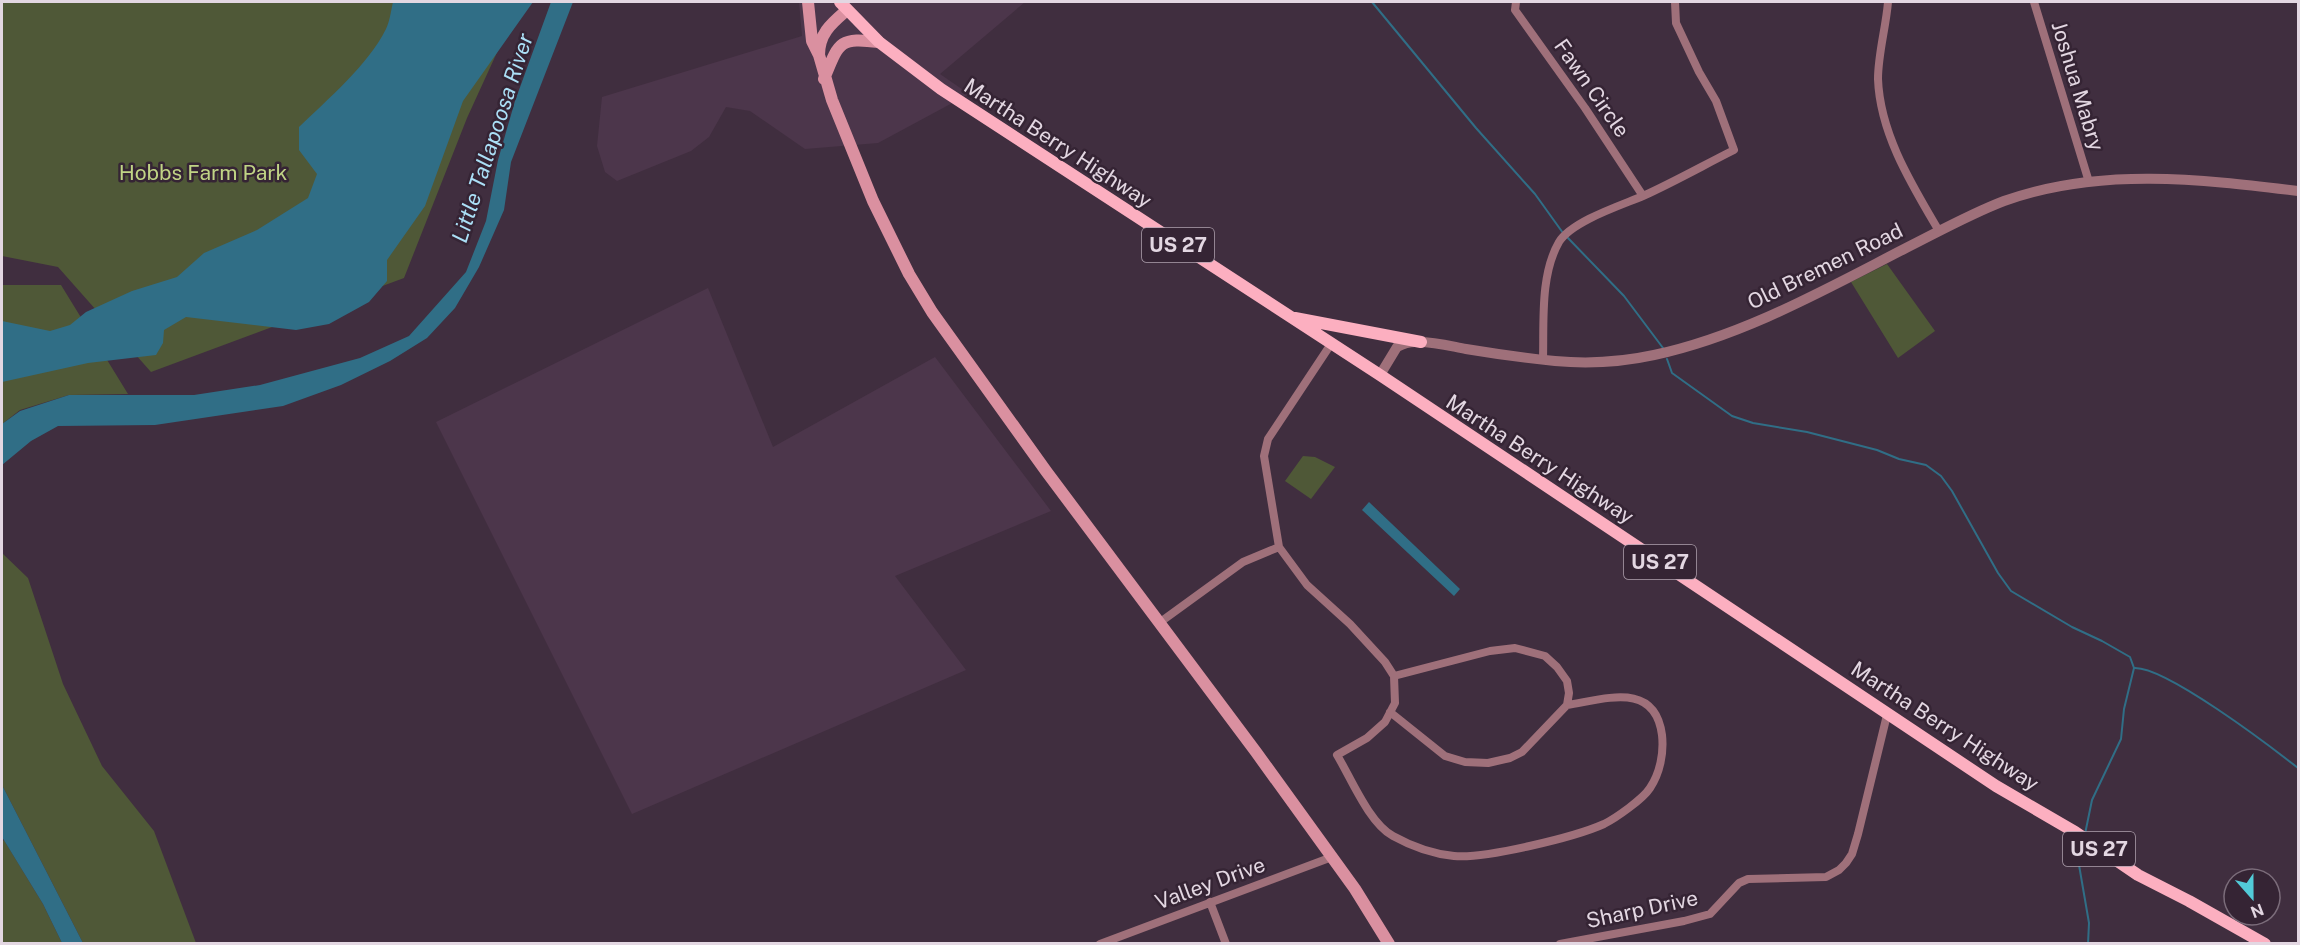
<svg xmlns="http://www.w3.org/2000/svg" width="2300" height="945" viewBox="0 0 2300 945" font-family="'Public Sans',sans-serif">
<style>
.built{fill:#4c364b}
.green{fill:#4f5837}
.water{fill:#306e86}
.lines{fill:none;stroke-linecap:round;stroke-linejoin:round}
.stream{stroke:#306e86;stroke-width:2}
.minor{stroke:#9f707a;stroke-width:8}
.tertiary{stroke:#9f707a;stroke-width:10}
.secondary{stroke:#da90a0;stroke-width:12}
.primary{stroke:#fcafc0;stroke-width:12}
.labels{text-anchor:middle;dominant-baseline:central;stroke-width:5;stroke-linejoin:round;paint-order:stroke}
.shield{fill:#352434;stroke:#afa1ae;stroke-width:1.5}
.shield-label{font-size:20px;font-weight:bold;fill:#e3d7e2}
.street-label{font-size:21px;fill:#e3d7e2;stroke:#352434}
.park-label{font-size:21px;fill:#c0d485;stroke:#352434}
.water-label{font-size:22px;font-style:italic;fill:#abdff6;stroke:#352434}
</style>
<rect width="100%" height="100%" fill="#402e3f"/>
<path class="built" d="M799 2H1025L940 74 969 94 878 143 805 149 750 111 726 107 709 137 691 151 617 181 605 172 597 146 602 97 802 36Z
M708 288 773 447 935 357 1051 511 895 576 966 670 632 814 436 422Z"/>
<path class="green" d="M2 2H520L467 118 404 278 151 372 58 267 2 256Z
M1887 264 1935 331 1898 358 1851 282Z
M2 285H61L128 394 69 395 20 410 2 424Z
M1303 456 1315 457 1335 467 1311 499 1285 481Z
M2 553 28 578 63 684 102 766 154 831 196 943H83L2 785Z
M4 840 43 904 62 943 2 944V842Z"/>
<path class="water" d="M393 2H533L463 101 425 206 387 260V281L369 302 329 324 296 330 186 317 164 330 163 343 156 355 88 363 2 382V321L50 331 70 325 86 312 132 291 177 277 204 253 257 230 308 198 317 174 299 150V127C328 99 368 65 386 29 390 21 391 10 393 2Z
M551 2H573L511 162 504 210 479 267 455 308 427 338 390 361 341 385 283 406 155 425 58 426 31 441 2 465V424L20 411 69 395H194L260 385 360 358 409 336 466 272 486 221 498 160 515 101Z
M1369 502 1460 589 1454 596 1362 510Z
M2 785 83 943H62L43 904 2 837Z"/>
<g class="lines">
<path class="stream" d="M1372 2 1476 128 1535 194 1563 233
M1567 237 1624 296 1663 348
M1667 359 1672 373 1732 416 1753 423 1807 432 1877 450 1899 459 1926 465 1941 476 1952 491 1998 573 2011 591 2072 627 2102 641 2130 657 2134 668 2124 709 2121 739 2092 800 2085 834
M2134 668C2165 666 2270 746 2298 768
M2083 843 2079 865 2089 923 2088 944"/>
<path class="minor" d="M1516 2 1515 10 1585 108 1643 196
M1888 2C1886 27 1878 54 1878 79 1880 134 1912 185 1939 231
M2034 2 2089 182
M1331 344 1268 439 1264 456 1279 547 1307 585 1350 624 1385 662 1394 676 1395 703 1385 722 1367 738 1337 755C1351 778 1369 823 1393 836 1411 846 1434 854 1454 856 1485 859 1575 837 1604 824 1616 818 1643 799 1650 788 1660 773 1664 753 1662 735 1655 681 1606 699 1567 705
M1543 359C1544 322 1540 275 1559 242 1572 221 1622 205 1643 196 1674 182 1704 165 1734 150L1716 101 1699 72 1676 23 1675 2
M1159 623 1243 562 1279 547
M1390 712 1445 756 1465 762 1488 763 1510 758 1522 752 1567 705 1569 693 1567 681 1557 667 1545 656 1515 648 1490 651 1394 676
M1210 902 1226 944
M1100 944 1332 857
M1560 944 1684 921 1710 914 1739 883 1748 879 1826 877 1839 870 1846 863 1852 854 1858 834 1887 715"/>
<path class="tertiary" d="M1380 375 1397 347C1403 344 1408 342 1415 342 1432 341 1450 346 1466 349 1496 354 1526 358 1555 361 1588 364 1622 362 1654 355 1743 336 1826 289 1906 248 1938 232 1970 214 2004 201 2099 167 2200 179 2298 191"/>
<path class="secondary" d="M808 2 812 41 819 55 832 100 873 201 909 274 932 312 1046 471 1256 752 1355 889 1389 944
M819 55C819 33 832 23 847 10
M824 79C839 42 839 37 879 42"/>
<path class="primary" d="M840 2 879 42 941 89 1380 375 1996 786 2075 832 2138 875 2189 901 2265 944
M1295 318 1421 342"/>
</g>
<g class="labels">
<g class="shield">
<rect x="1142" y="228" width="72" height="34" rx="4.5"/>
<rect x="1624" y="545" width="72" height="34" rx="4.5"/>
<rect x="2063" y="832" width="72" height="34" rx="4.5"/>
</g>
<g class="shield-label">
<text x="1178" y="245">US 27</text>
<text x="1660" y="562">US 27</text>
<text x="2099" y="849">US 27</text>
</g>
<g class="street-label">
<text transform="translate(2078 86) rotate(73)">Joshua Mabry</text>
<text transform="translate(1592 88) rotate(55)">Fawn Circle</text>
<text transform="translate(1058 143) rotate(33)">Martha Berry Highway</text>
<text transform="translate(1825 266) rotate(-26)">Old Bremen Road</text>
<text transform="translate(1540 459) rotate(33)">Martha Berry Highway</text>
<text transform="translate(1945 726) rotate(33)">Martha Berry Highway</text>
<text transform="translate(1210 883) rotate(-20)">Valley Drive</text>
<text transform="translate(1642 909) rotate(-12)">Sharp Drive</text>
</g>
<g class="park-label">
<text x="203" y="172">Hobbs Farm Park</text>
</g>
<g class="water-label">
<text transform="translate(492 138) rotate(-72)">Little Tallapoosa River</text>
</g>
</g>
<rect width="2300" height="945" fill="none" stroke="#e3d7e2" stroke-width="6"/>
<g transform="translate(2252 897) rotate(159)"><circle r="28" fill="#352434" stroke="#7b6c7a" stroke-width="1.5"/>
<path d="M0-4.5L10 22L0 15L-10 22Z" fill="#52cbd8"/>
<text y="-9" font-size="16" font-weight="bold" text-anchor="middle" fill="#e3d7e2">N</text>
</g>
</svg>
